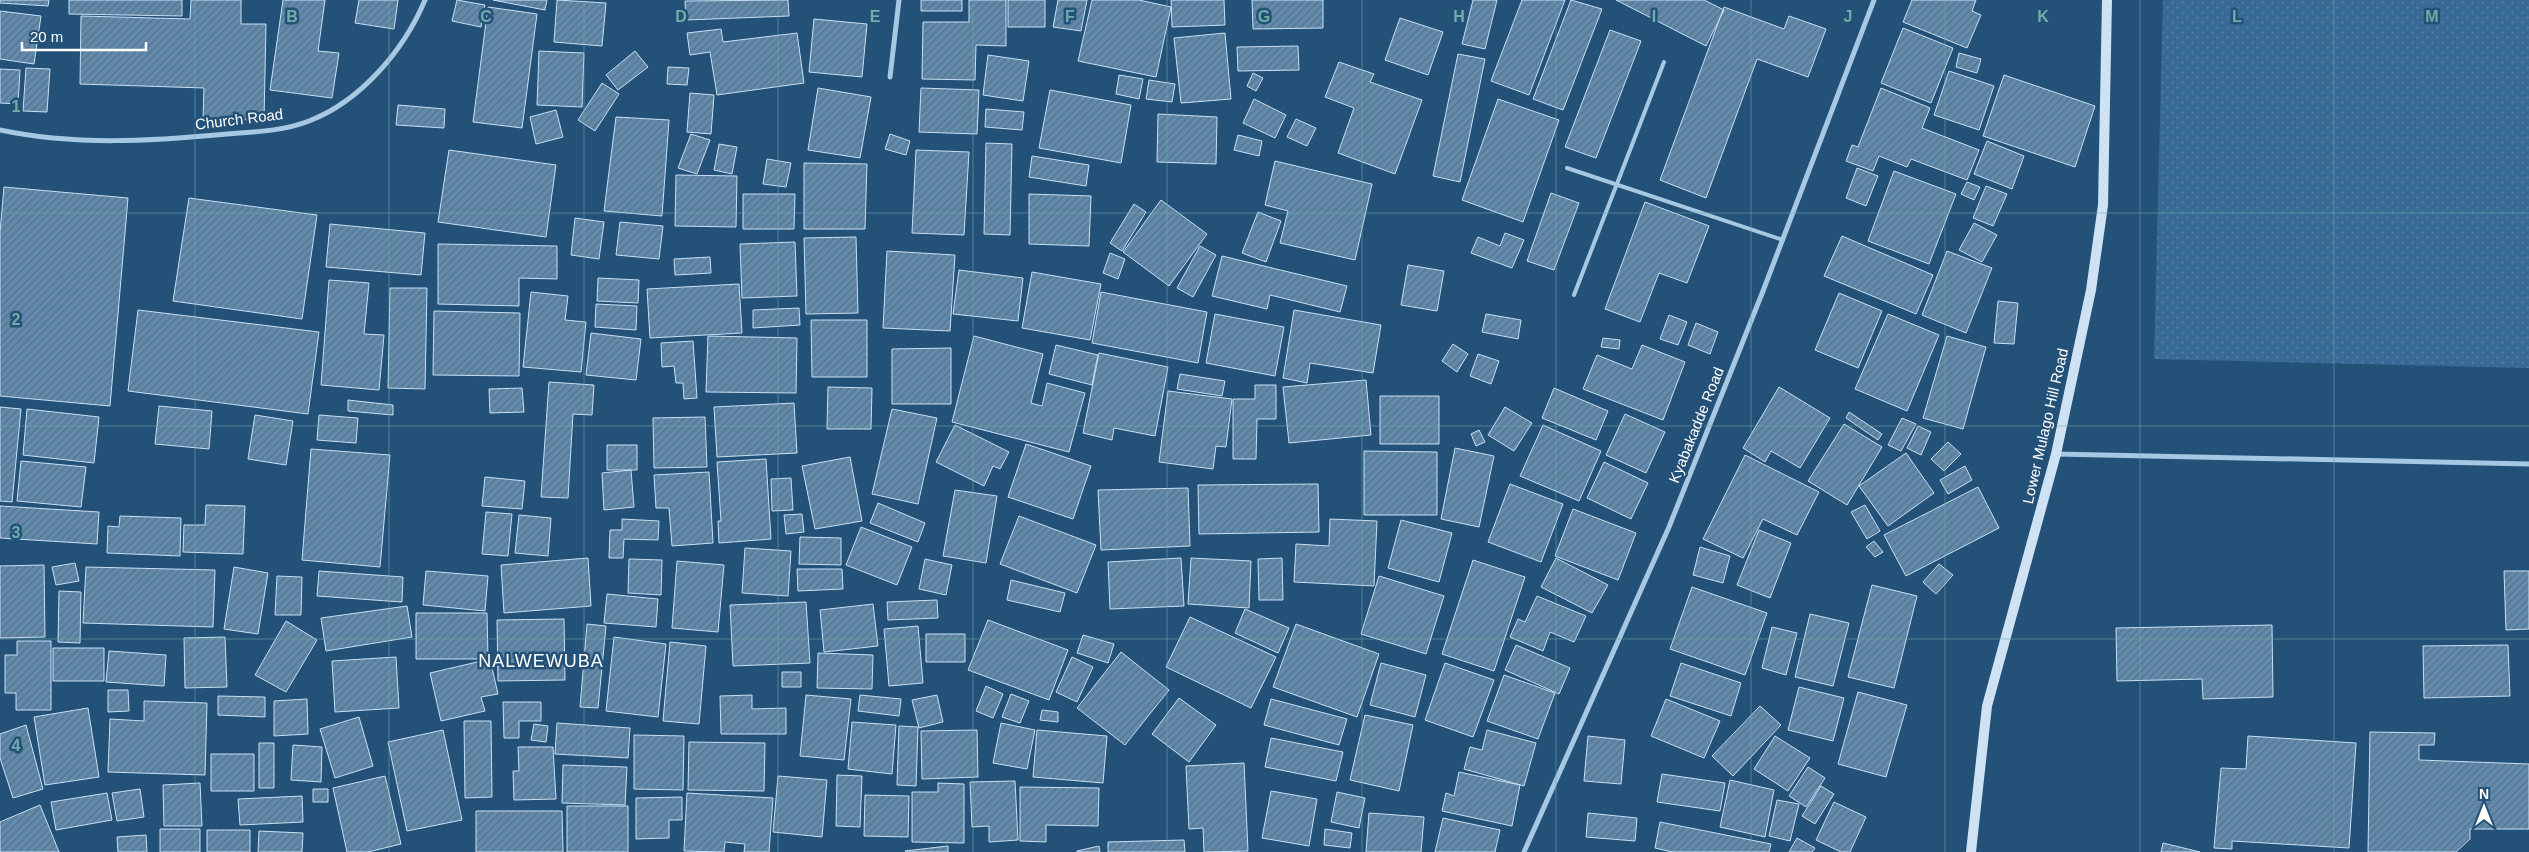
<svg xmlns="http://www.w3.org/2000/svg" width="2529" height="852" viewBox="0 0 2529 852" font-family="Arial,sans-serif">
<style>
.grass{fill:url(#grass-dots)}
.building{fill:url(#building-hatch);stroke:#c9e0f3}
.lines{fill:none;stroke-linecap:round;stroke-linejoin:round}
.lane{stroke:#a6c8e3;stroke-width:4}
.street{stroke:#a6c8e3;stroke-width:5}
.secondary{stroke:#cfe2f4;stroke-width:10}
.grid{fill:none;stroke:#6fada8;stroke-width:1;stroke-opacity:0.55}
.labels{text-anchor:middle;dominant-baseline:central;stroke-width:5;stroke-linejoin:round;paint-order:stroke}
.street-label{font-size:15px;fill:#fff;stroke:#245178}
.quarter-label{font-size:18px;letter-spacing:1px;fill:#fff;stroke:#245178}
.grid-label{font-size:16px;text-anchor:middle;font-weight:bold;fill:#6fada8;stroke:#245178;stroke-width:5;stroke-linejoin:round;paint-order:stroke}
</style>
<defs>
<pattern id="grass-dots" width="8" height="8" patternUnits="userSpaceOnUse" patternTransform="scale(1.25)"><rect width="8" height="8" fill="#386a96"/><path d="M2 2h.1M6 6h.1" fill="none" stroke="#5680a6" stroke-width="1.8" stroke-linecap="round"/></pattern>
<pattern id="building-hatch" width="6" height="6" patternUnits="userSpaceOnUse" patternTransform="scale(1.25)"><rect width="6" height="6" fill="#618aac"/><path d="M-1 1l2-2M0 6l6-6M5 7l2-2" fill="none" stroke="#597186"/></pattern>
</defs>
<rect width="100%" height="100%" fill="#245178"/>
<path class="grass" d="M2163 0H2529V368L2154 359Z"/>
<path class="building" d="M0 0H49L48 6 0 3Z
M69 0H182V16L69 14Z
M191 0H241V24H266L264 120 203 119 204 88 80 84 81 16 190 19Z
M283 0H325L318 51 339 53 332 98 270 90Z
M359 0H398L394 29 355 23Z
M457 0 485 5 481 27 452 21Z
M493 0H547L545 10Z
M557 0 606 3 602 46 554 42Z
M788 0 789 16 686 20 685 1Z
M921 0H962V11H921Z
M969 0H1006V46L976 45 975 80 922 79 923 22H969Z
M1008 0H1045V27H1008Z
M1058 0H1087L1081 31 1053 27Z
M1092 0H1139L1171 7 1156 77 1078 61Z
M1171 0H1224L1225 25 1172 27Z
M1252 0H1323V28L1253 29Z
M1473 0H1497L1485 49 1462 44Z
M1522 0H1565L1529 95 1491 81Z
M1571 0 1602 9 1563 110 1533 99Z
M1616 0H1704L1724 10 1706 46Z
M1912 0H1976L1972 11 1981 15 1967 48 1903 22Z
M488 7 537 14 522 128 473 122Z
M1724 7 1784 29 1789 16 1826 29 1808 77 1757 59 1706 198 1660 180Z
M0 11 41 16 34 64 0 59Z
M1400 18 1443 32 1428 75 1385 60Z
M814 19 867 24 862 77 809 72Z
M1903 28 1953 48 1931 103 1881 83Z
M721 29 723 42 797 33 804 83 717 95 710 52 690 55 687 33Z
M1610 30 1641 41 1596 158 1565 147Z
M1225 33 1231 99 1181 103 1174 38Z
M1298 46 1299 70 1238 71 1237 47Z
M539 51 584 53 582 107 537 105Z
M635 51 648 67 618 90 606 75Z
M1959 53 1981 59 1977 73 1956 67Z
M1458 54 1485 59 1460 182 1433 176Z
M988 55 1029 61 1023 101 983 95Z
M1339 62 1374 74 1370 82 1422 100 1395 174 1338 153 1354 108 1325 97Z
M668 67 689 68 687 85 667 84Z
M26 68 50 69 47 112 23 111Z
M0 69 20 70 18 104 0 103Z
M1949 71 1994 86 1979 130 1934 115Z
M1253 73 1263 78 1256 91 1247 86Z
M1119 75 1143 79 1139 99 1116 94Z
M2004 75 2095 106 2075 167 1983 136Z
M1149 80 1175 84 1172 102 1146 99Z
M602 83 619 94 595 131 578 120Z
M818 88 871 97 860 158 808 150Z
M921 88 979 90 977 134 919 132Z
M1881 88 1930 108 1922 128 1979 150 1967 180 1911 159 1907 167 1879 156 1873 171 1846 161 1852 145 1858 147Z
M1050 90 1131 105 1121 163 1039 148Z
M690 93 714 95 711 134 687 132Z
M1254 99 1286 115 1275 138 1243 123Z
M1498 99 1559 120 1523 222 1462 200Z
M398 105 445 109 444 128 396 125Z
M986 109 1024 112 1022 130 985 127Z
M556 110 563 137 536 144 530 117Z
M1158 114 1217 117 1216 164 1157 162Z
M616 117 669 120 662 216 604 211Z
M1296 119 1316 128 1307 146 1287 137Z
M691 134 710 140 697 174 678 168Z
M890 134 910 141 906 155 885 149Z
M1238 135 1262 141 1259 156 1234 150Z
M1987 141 2024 156 2012 189 1974 174Z
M986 143 1012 144 1010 235 984 234Z
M719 144 737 147 732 174 714 170Z
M449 150 556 165 546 237 438 222Z
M916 150 969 152 964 235 912 233Z
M1032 156 1089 165 1086 186 1029 177Z
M767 159 791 163 786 187 763 184Z
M1275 161 1372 184 1355 260 1280 243 1288 211 1265 205Z
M804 163 867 164 865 229H804Z
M1857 168 1878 176 1866 206 1846 198Z
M1894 171 1956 194 1929 264 1868 241Z
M676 175 737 176 736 227 675 226Z
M1967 182 1980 187 1974 200 1961 194Z
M1986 186 2007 194 1993 226 1973 218Z
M4 187 128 198 110 406 0 396V232Z
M1551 193 1579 203 1554 270 1527 261Z
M743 194H795L794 229H743Z
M1029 194 1091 196 1089 246 1029 244Z
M189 198 317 215 302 319 173 301Z
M1161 200 1207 234 1169 286 1123 252Z
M1645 202 1709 226 1687 283 1659 273 1640 322 1605 309Z
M1134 204 1146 212 1122 251 1110 243Z
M1258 212 1281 221 1266 262 1242 253Z
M575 218 604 222 599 259 571 255Z
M620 222 663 226 659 259 616 255Z
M1974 223 1997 235 1982 262 1959 250Z
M330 224 425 233 421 275 326 267Z
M1505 233 1524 240 1512 268 1471 253 1478 237 1500 246Z
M1842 236 1933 275 1916 314 1824 276Z
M856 237 858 313 806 314 804 238Z
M795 242 797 296 742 298 740 244Z
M438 244 557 246V279L519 278V306L438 304Z
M1200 246 1216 255 1193 297 1177 288Z
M887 251 955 255 950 331 883 328Z
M1947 251 1992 268 1966 333 1922 315Z
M1110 253 1125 259 1118 279 1103 273Z
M1222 256 1347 286 1340 312 1270 295 1267 309 1212 296Z
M710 257 711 273 675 275 674 259Z
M1408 265 1444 271 1437 311 1401 305Z
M959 270 1023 278 1018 321 953 314Z
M1032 272 1101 284 1090 340 1022 328Z
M598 278 639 280 638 303 597 301Z
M329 280 369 283 364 334 384 335 379 390 321 385Z
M739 284 742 333 650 338 647 289Z
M390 288H427L425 389 388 388Z
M531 292 568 296 565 320 586 322 581 372 523 367Z
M1101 292 1207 312 1198 363 1092 343Z
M1839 293 1882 311 1858 368 1815 350Z
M1998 301 2018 303 2014 344 1994 343Z
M596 304 637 306 636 330 595 327Z
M799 308 800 325 753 328V310Z
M138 310 319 332 308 414 128 391Z
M1294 310 1381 325 1373 373 1310 363 1307 383 1283 378Z
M434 311 520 313 519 376 433 375Z
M1215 314 1284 327 1275 376 1206 363Z
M1486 314 1521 320 1518 339 1482 332Z
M1888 314 1939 335 1907 411 1855 389Z
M1669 315 1687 322 1678 345 1660 339Z
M811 320H867V377H812Z
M1696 323 1718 332 1710 354 1688 345Z
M591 333 641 339 636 380 586 375Z
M708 336 797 338 796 393 706 392Z
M974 336 1043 354 1031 403 1042 406 1047 383 1085 393 1069 452 952 422Z
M1947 336 1986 347 1963 429 1923 418Z
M1603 338 1620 340 1619 349 1601 347Z
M693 341 697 398 684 399 683 383H676L674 366 662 367 661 343Z
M1453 344 1468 354 1457 372 1442 361Z
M1056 345 1098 355 1092 385 1049 374Z
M1642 345 1685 362 1663 420 1583 389 1597 355 1632 369Z
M951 348V404H892V349Z
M1099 353 1168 367 1155 436 1114 428 1112 440 1083 433Z
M1478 354 1499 361 1491 384 1470 376Z
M1180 374 1225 381 1222 396 1177 389Z
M1366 380 1371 435 1289 443 1283 387Z
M549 382 594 385 592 415 573 414 568 498 541 497Z
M1255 385H1276V419H1257L1256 459H1233V399H1255Z
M828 387 872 388 871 429H827Z
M1779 387 1830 418 1800 468 1771 451 1765 462 1743 448Z
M522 388 524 412 490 413 489 389Z
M1554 388 1608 411 1596 440 1542 418Z
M1168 391 1232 399 1226 447 1216 446 1213 469 1159 462Z
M1380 396H1439V444H1380Z
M348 400 393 405V415L348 411Z
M794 403 797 453 717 457 714 407Z
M159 406 212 411 209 449 155 444Z
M0 407 21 409 12 502 0 501Z
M1505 407 1532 423 1514 451 1488 435Z
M27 409 99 417 94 463 23 455Z
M892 409 937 418 918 504 872 494Z
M1849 412 1882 434 1878 440 1846 418Z
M1625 414 1665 432 1646 473 1606 455Z
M255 415 293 421 286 465 248 459Z
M319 415 358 418 356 443 317 440Z
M705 417 707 467 654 468 653 418Z
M1902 418 1916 424 1901 451 1888 445Z
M1844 424 1882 447 1847 505 1808 481Z
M955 425 1009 452 1000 469 993 466 984 486 936 462Z
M1543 425 1601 451 1579 501 1520 476Z
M1918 426 1931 432 1921 455 1907 448Z
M1479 430 1485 442 1476 446 1471 434Z
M1948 442 1961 454 1944 471 1931 459Z
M1026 444 1091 466 1073 519 1008 497Z
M607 445H637V470H607Z
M1455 448 1494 456 1479 527 1441 519Z
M311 449 390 455 380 567 302 560Z
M1364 451 1437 452V515H1364Z
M1906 453 1934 493 1888 526 1859 486Z
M1745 455 1819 492 1797 535 1763 519 1743 558 1703 539Z
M850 457 862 521 815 529 802 466Z
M766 459 771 539 719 543 718 521H721L717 462Z
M21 461 86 467 81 507 17 501Z
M1604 462 1648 483 1631 519 1587 498Z
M1965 466 1972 480 1948 494 1940 480Z
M631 470 634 507 604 510 602 473Z
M709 472 713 543 672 546 669 508H656L654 475Z
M485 477 525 481 522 509 482 506Z
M791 478 793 510 772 511 771 479Z
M1318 484 1319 532 1199 534 1198 485Z
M1510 484 1563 504 1541 562 1488 542Z
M1978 487 1999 528 1906 576 1884 535Z
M1188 488 1190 546 1101 550 1098 490Z
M955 490 997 496 986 563 943 556Z
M878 503 925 523 918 542 870 523Z
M206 505 245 506 243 554 183 552 184 525H205Z
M1865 505 1880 531 1867 539 1851 512Z
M0 506 99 512 97 544 0 538Z
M1573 509 1636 533 1618 580 1555 556Z
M486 512 512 514 508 556 482 554Z
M802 514 804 532 786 534 784 515Z
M519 515 551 518 548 556 515 553Z
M120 516 181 518 180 556 107 553 108 526 119 527Z
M1019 516 1096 545 1077 593 1000 564Z
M622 519 659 521 658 540 624 539 623 558H609L610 530H622Z
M1330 519 1377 521 1374 586 1294 582 1296 544 1329 546Z
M1401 520 1452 533 1439 582 1388 568Z
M861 527 912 547 897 585 846 565Z
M1759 530 1791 543 1770 598 1737 585Z
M800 537 841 538V565L799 564Z
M1874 541 1883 552 1875 557 1866 547Z
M1700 547 1730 556 1723 583 1693 575Z
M745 548 791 551 788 596 742 593Z
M588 558 591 606 504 613 501 565Z
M1181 558 1184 606 1110 609 1108 562Z
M1191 558 1251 561 1249 608 1188 604Z
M1282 558 1283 600H1259L1258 559Z
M1556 558 1608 585 1592 613 1541 587Z
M629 559 662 560 661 595 628 593Z
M925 559 952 565 946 595 919 589Z
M1473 560 1525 577 1494 671 1442 654Z
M677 561 724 565 718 632 672 628Z
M75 563 79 581 56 585 52 567Z
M1939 564 1953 575 1936 594 1923 582Z
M44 565 45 637 0 638V566Z
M86 567 215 570 213 627 83 623Z
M234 567 268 573 258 634 224 629Z
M797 569H842L843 589 798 591Z
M319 571 403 577 402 602 317 596Z
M426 571 488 576 485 611 423 605Z
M2504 571H2529V629L2506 630Z
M277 576 302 577 301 615H275Z
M1379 576 1444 596 1426 654 1361 634Z
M1011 580 1065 593 1060 612 1007 600Z
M1872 585 1917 596 1894 688 1848 677Z
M1692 587 1767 613 1745 675 1670 649Z
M59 591 81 592 80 643 58 642Z
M607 594 658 599 656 627 604 623Z
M1537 596 1586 616 1574 642 1550 632 1543 651 1510 637 1518 619 1525 622Z
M937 600 938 618 888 620 887 602Z
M806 602 810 663 733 666 730 605Z
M873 604 878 646 824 652 820 610Z
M407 606 412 637 326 651 321 618Z
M1245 609 1289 628 1278 653 1235 633Z
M416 613H487L488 659H416Z
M1810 614 1849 623 1833 686 1795 677Z
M1190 617 1276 657 1251 708 1166 667Z
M564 619 565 680 498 681 497 620Z
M988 620 1068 650 1049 700 968 670Z
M286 621 317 640 286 692 255 675Z
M587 624 606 626 598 708 580 707Z
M1296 624 1379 654 1357 717 1273 687Z
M2272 625 2273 697 2203 699 2202 679 2117 681 2116 628Z
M918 626 923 683 889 686 884 629Z
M1772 627 1797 633 1786 675 1762 668Z
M926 634H965V662H926Z
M1083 635 1114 644 1108 663 1077 653Z
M225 637 227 687 185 688 184 638Z
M614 637 666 644 658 717 606 711Z
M17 641H51V710H16V693H5V655H17Z
M670 642 706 646 699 724 663 721Z
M1516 645 1570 668 1559 694 1505 670Z
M2508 645 2510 696 2424 698 2423 646Z
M53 648H104V681H53Z
M109 651 166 655 164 686 106 682Z
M1121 652 1169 690 1125 745 1077 708Z
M818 653 873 655 872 689 817 688Z
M396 657 399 708 335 712 332 661Z
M1072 657 1093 667 1077 702 1056 692Z
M490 659 498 694 481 697 485 711 441 721 430 673Z
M1381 663 1426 675 1415 717 1370 705Z
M1445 663 1494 680 1473 737 1425 720Z
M1681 663 1741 683 1731 716 1670 696Z
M782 672H801V687H782Z
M1504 675 1555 693 1538 739 1487 721Z
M986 686 1003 694 993 718 976 711Z
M1799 687 1844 698 1833 741 1788 730Z
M108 690H128L129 711 108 712Z
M1858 692 1907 705 1886 777 1838 764Z
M1011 694 1029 701 1020 723 1002 717Z
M752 695V709L786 708V734H721L720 696Z
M806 695 851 699 844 760 800 756Z
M860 695 901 699 899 716 858 711Z
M937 695 943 722 919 728 912 700Z
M218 696 265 697V717L218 715Z
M1179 698 1216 725 1189 762 1152 734Z
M307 699 308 734 274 736V701Z
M1271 699 1347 719 1339 745 1264 725Z
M1666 699 1720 721 1704 758 1651 736Z
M144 701 207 703 205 775 108 772 110 719 144 721Z
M503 702H541V721H519V738H504Z
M1760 706 1781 725 1733 776 1712 756Z
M88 708 99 777 45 785 34 717Z
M1042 710 1058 712V722L1040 720Z
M1365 715 1413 725 1399 791 1350 780Z
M359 717 373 766 335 778 320 729Z
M464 721H491L492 797 465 798Z
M852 722 896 725 892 774 848 769Z
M557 723 630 728 628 758 555 754Z
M1001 723 1035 730 1027 769 993 763Z
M534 724 548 726 546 742 531 740Z
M26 725 43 789 13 798 0 758V734Z
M899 726 918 727 916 786 897 785Z
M443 730 462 820 407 831 388 742Z
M977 730 978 777 922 779 921 731Z
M1037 730 1107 736 1103 783 1033 777Z
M1487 730 1536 743 1524 786 1464 769 1470 747 1482 750Z
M2370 732 2435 733 2434 745H2419V760L2529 764V829H2470V839L2456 852H2368Z
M634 735 684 736 683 790 634 789Z
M1588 736 1625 740 1621 784 1584 781Z
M1775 736 1810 758 1788 791 1754 769Z
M2248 736 2356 743 2349 848 2232 841V849L2214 848 2221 768 2246 769Z
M1271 738 1343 752 1336 781 1265 767Z
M689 742 765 743 764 791 688 790Z
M259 743H274V788H259Z
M293 745 322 747 321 782 291 780Z
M518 747H553L556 799 514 800 513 771H519Z
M211 754H254V791H211Z
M1244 763 1248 851 1204 852 1203 828 1189 829 1186 766Z
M563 765 627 767 625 805 562 803Z
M1808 767 1825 778 1806 807 1789 796Z
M1459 772 1520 785 1512 826 1442 811 1446 793 1454 796Z
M1662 774 1725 783 1720 811 1657 802Z
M837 775 862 776 860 827 836 826Z
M385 776 401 844 368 852H347L333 788Z
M778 776 827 780 822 837 773 832Z
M1730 780 1774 790 1765 837 1720 827Z
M1015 781 1018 840 989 842V826L972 827 970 782Z
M200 783 202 826H164L163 785Z
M938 783 964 784V843L912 842V792H938Z
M1821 786 1834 794 1815 824 1802 816Z
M1020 787 1099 788 1098 826 1046 825V842L1020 841Z
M140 789 144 817 117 821 112 793Z
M313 789H328V802H313Z
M1271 791 1317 799 1309 846 1262 838Z
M1337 792 1365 798 1359 828 1331 822Z
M107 793 112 820 56 830 51 802Z
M687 793 773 798 769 852H744L745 844 725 842 724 852 684 851Z
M865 795 909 796 908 837 864 836Z
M302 796 303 822 240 825 238 799Z
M682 797V820H669V838L636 839V798Z
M1777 800 1799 804 1790 841 1769 836Z
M1834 802 1866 817 1850 852H1841L1816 840Z
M40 805 59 852H0V822Z
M567 806H628V852H567Z
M476 811H562L563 852H476Z
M1369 813 1424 817 1421 852H1366Z
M1588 813 1637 818 1635 841 1586 837Z
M1443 818 1500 830 1495 852H1435Z
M1660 822 1771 844 1769 852H1672L1655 848Z
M160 829H200V852H160Z
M1325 829 1352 833 1350 848 1324 845Z
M207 830H250V852H207Z
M259 831 303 833 302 852H258Z
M146 835 147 852H118L117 837Z
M1797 838 1815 848 1812 852H1789Z
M1184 840 1185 852H1108V842Z
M2163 843 2200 852H2161Z
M948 846V852H906L905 851Z
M1099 846 1100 852H1077V851Z"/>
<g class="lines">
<path class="lane" d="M1567 168 1783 240
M1574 295 1664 62"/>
<path class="street" d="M890 77 899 0
M0 130C75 146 152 141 227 134 254 132 284 131 309 121 361 101 404 50 425 0
M2056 454 2529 464
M1524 852 1669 527 1763 291 1874 0"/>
<path class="secondary" d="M1971 852 1987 706 2056 454 2091 290 2103 205 2107 0"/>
</g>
<path class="grid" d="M195 0V852M389 0V852M584 0V852M778 0V852M973 0V852M1167 0V852M1362 0V852M1556 0V852M1751 0V852M1945 0V852M2140 0V852M2334 0V852M0 213H2529M0 426H2529M0 639H2529"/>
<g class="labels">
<g class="street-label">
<text transform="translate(239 119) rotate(-7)">Church Road</text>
<text transform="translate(1696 425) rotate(-68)">Kyabakadde Road</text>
<text transform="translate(2045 426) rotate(-77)">Lower Mulago Hill Road</text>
</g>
<g class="quarter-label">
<text x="541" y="661">NALWEWUBA</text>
</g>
</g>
<g class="grid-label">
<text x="292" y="22">B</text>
<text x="486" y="22">C</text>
<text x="681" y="22">D</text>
<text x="875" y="22">E</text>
<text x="1070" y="22">F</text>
<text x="1264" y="22">G</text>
<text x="1459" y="22">H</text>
<text x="1654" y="22">I</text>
<text x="1848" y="22">J</text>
<text x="2043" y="22">K</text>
<text x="2237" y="22">L</text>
<text x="2432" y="22">M</text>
<text x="16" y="112">1</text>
<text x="16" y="325">2</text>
<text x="16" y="538">3</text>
<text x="16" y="751">4</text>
</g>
<g transform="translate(2484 807)" stroke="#245178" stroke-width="4" paint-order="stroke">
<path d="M0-4L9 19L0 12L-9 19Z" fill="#ffffff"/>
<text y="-8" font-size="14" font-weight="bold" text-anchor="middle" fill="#ffffff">N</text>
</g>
<path d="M22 42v8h124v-8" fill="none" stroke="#ffffff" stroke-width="2.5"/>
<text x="30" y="42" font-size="15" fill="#ffffff" stroke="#245178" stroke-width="4" paint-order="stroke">20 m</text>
</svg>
